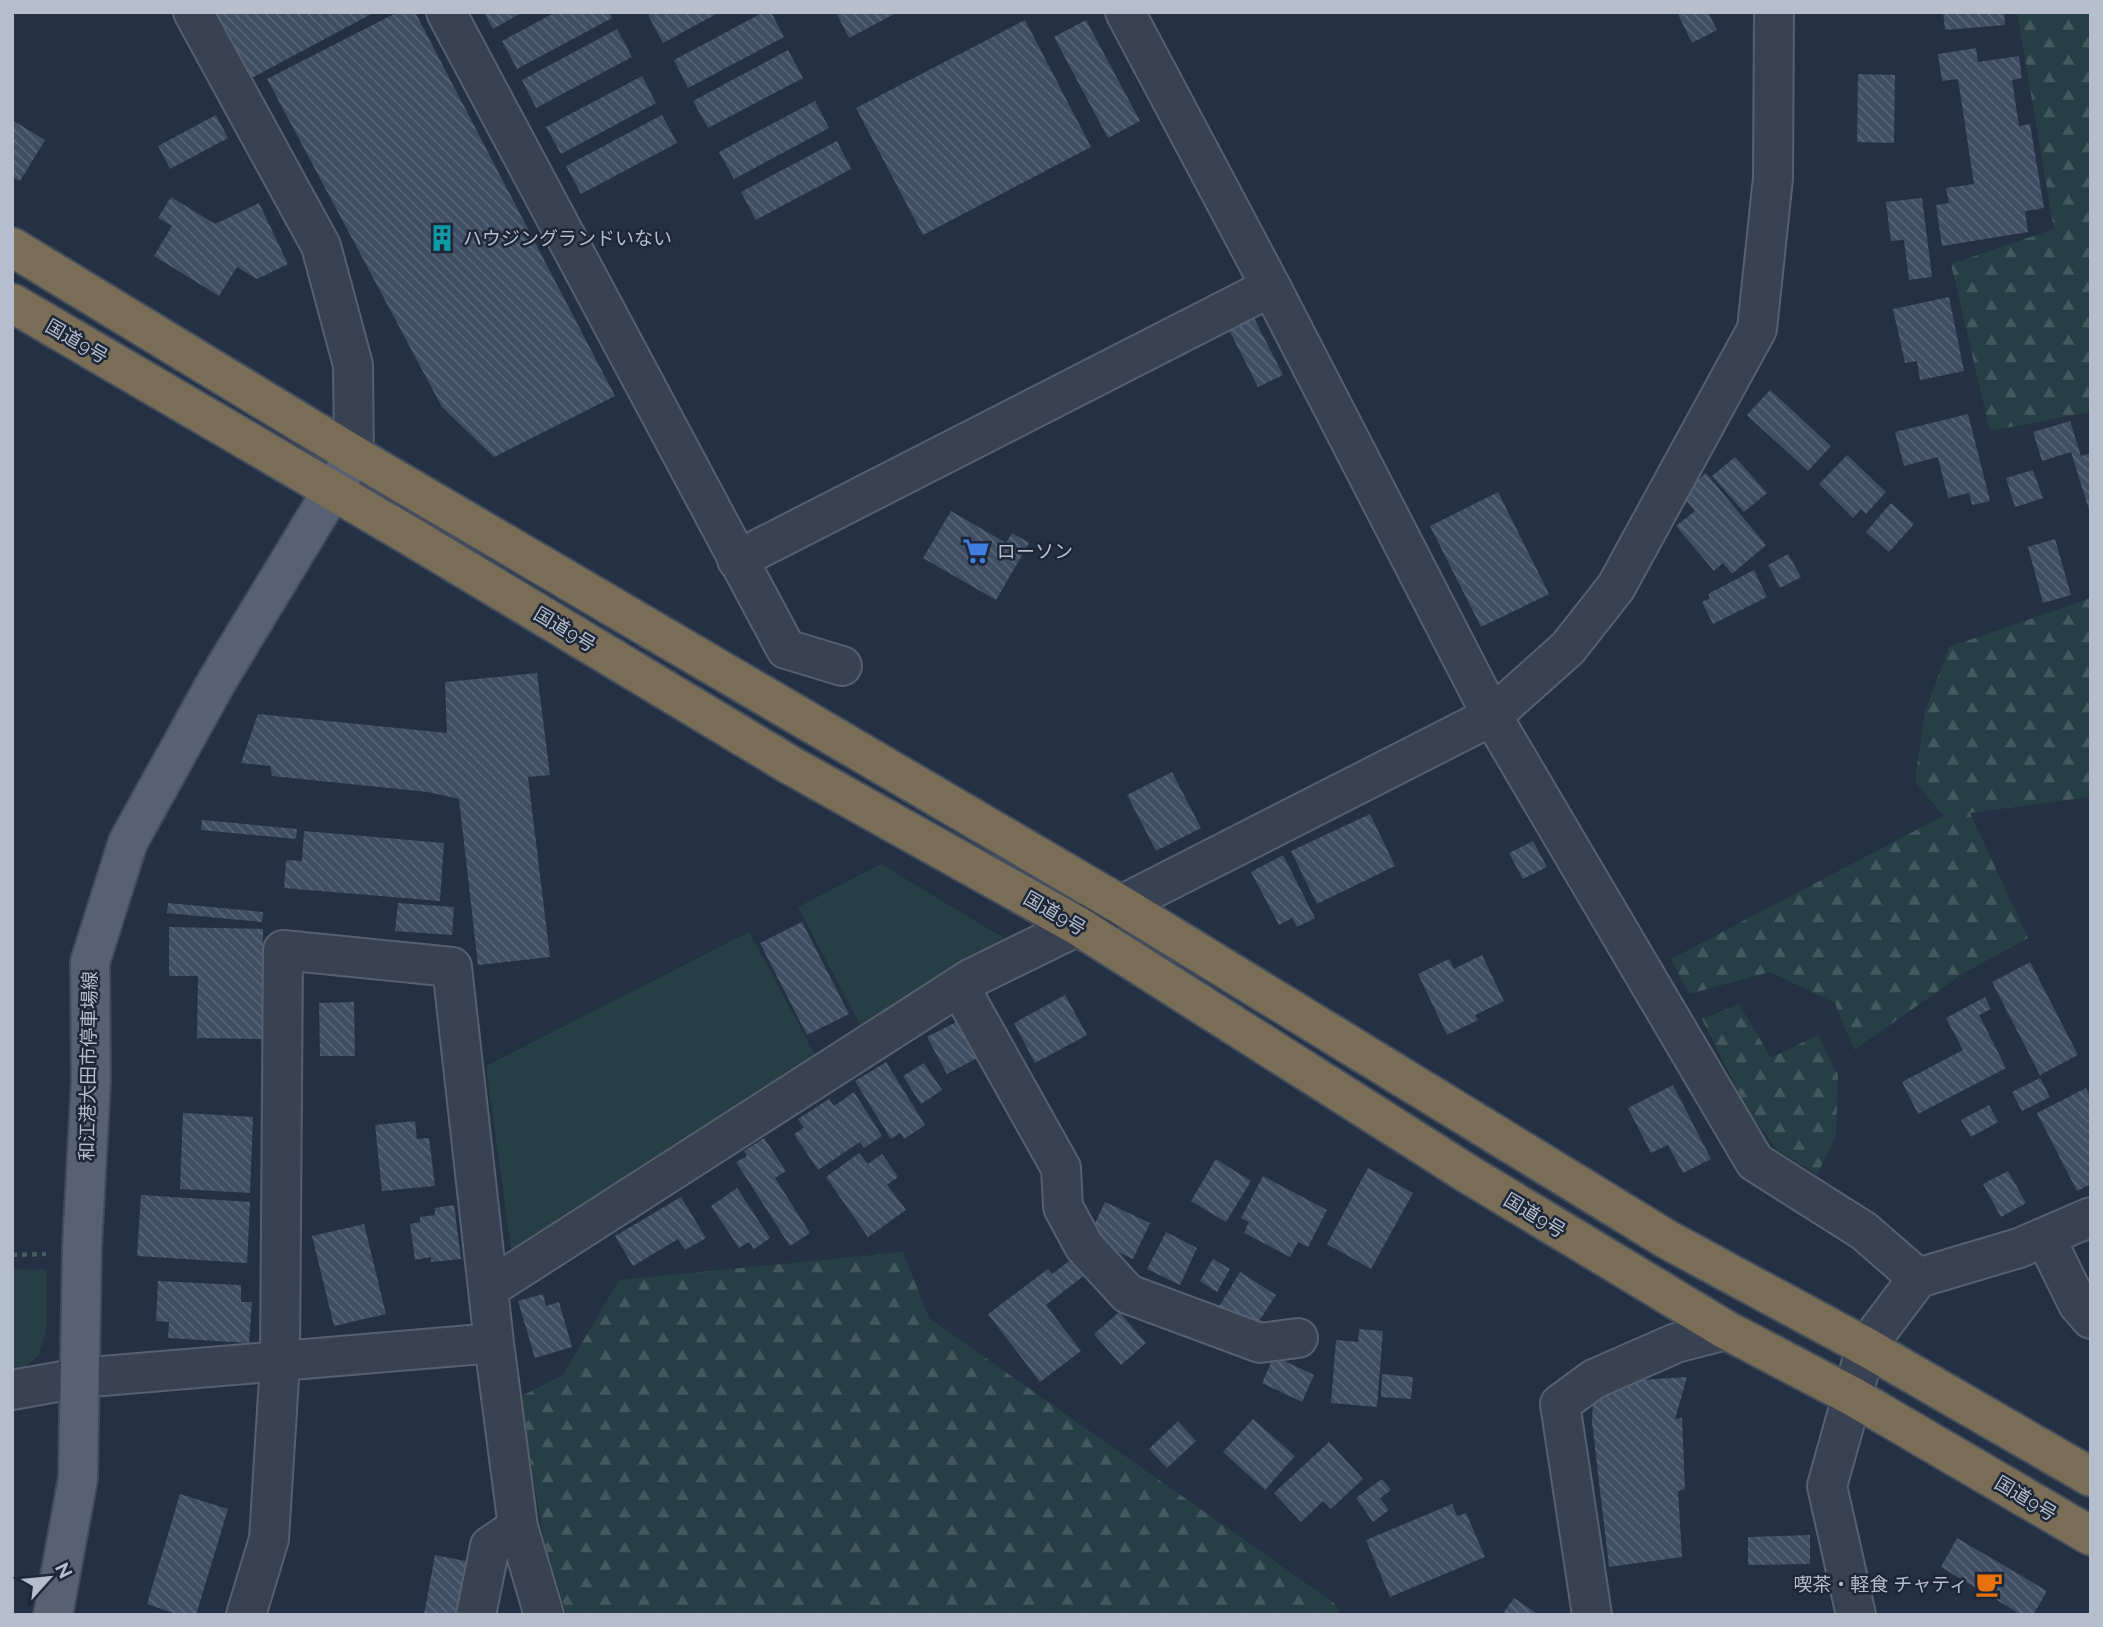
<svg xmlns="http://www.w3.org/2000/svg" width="2103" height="1627" viewBox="0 0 2103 1627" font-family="Raleway,'Noto Sans JP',sans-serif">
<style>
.grass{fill:#263f44}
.forest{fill:url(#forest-firs)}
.building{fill:url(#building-back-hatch)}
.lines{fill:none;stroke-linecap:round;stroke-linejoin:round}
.minor-casing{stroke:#576070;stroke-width:42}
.major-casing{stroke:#424b5c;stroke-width:42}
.highway-casing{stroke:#434d5d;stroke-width:42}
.path{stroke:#455c61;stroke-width:4.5;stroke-dasharray:5 5;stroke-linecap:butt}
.minor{stroke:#394253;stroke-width:38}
.major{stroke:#576173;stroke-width:38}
.highway{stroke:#796d55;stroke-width:38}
.labels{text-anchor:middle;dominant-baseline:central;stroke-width:5;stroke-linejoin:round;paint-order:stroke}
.poi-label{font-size:19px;fill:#b6bdcd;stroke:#1d2738;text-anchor:start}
.street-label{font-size:19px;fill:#b6bdcd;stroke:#1d2738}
</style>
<defs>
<pattern id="forest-firs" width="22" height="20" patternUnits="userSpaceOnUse" patternTransform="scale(1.75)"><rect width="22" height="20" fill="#263f44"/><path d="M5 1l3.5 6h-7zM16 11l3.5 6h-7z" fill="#43595e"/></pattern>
<pattern id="building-back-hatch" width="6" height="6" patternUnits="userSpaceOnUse" patternTransform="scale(1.75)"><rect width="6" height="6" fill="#404e63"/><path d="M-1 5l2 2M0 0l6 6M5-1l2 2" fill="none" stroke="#596678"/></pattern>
</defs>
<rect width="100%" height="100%" fill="#243043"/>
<path class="grass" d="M881 864 1009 941 865 1034 798 907Z
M749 932 818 1060 513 1263 486 1066Z
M12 1269 46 1270V1331L39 1355 12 1378Z"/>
<path class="forest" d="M2017 12H2091V412L1990 431 1951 264 2054 229Z
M2091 598V797L1970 813 2028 938 1964 973 1854 1050 1835 1003 1770 972 1689 994 1671 959 1943 816 1915 781 1925 712 1949 647Z
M1739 1004 1771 1058 1818 1035 1838 1075 1836 1137 1817 1174 1778 1151 1747 1109 1702 1019Z
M903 1252 929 1318 1334 1603 1341 1615H567L545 1544 533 1477 522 1396 563 1375 619 1280Z"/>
<path class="building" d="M222 12H375L250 79 216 16Z
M398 12H415L615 396 494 457 442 407 267 79Z
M484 12H523L493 29Z
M556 12H609L612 18 517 69 502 41Z
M653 12H720L663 43 648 15Z
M764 12H771L784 37 688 88 674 60Z
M836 12H898L849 38Z
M1677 12H1708L1717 30 1692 43Z
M1943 12H2004L2005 25 1945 30Z
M1025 20 1091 147 923 235 856 108Z
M1086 20 1140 121 1108 138 1054 37Z
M617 29 632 57 536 108 522 80Z
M1976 48 1978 62 2019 56 2022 78 2012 80 2019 126 2030 124 2044 208 2025 211 2028 232 1942 246 1936 205 1949 203 1946 188 1974 184 1958 79 1942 81 1938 54Z
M788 50 803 78 708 128 693 101Z
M1858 74 1895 75 1894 143 1857 142Z
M642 76 656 103 561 154 546 127Z
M815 101 829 128 734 179 719 152Z
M216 115 228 138 170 169 158 146Z
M662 115 677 143 581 194 566 166Z
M12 120 45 140 20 181 12 177Z
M837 141 851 169 756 220 741 192Z
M171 197 215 224 259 203 288 264 257 279 237 267 219 296 154 256 172 226 158 218Z
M1922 198 1932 277 1909 280 1904 240 1891 241 1886 202Z
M1949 297 1964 371 1920 380 1917 361 1905 363 1893 309Z
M1253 316 1283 375 1258 387 1228 328Z
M1770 390 1831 446 1808 471 1747 415Z
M1968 414 1990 501 1972 505 1969 493 1948 498 1938 457 1904 466 1895 432Z
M2070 421 2081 456 2091 453V516L2071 452 2042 461 2033 432Z
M1847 455 1886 492 1866 514 1861 509 1853 518 1819 484Z
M1735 457 1767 493 1744 512 1712 476Z
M2033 470 2043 498 2015 507 2006 478Z
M1706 473 1766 545 1732 574 1723 563 1714 571 1676 526 1695 511 1681 494Z
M1498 492 1549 594 1481 627 1430 526Z
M1891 503 1914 524 1889 552 1866 532Z
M951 511 1006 543 1012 533 1029 543 996 600 923 558Z
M2055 539 2071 595 2043 603 2028 547Z
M1788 554 1801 577 1780 588 1768 565Z
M1754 570 1767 597 1713 624 1702 602 1710 598 1708 594Z
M537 673 550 775 528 777 550 957 478 965 459 799 428 792 272 776 270 766 241 763 258 714 447 733 445 682Z
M1172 772 1201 828 1156 851 1127 795Z
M1370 814 1395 866 1317 904 1291 851Z
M202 820 297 829 296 839 201 830Z
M304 831 444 843 440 901 284 888 286 860 302 861Z
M1533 841 1547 867 1523 879 1509 853Z
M1283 855 1315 918 1297 927 1292 918 1279 925 1251 872Z
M168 903 263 912 262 922 167 913Z
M398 903 454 907 452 935 395 931Z
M802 922 849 1014 807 1035 760 943Z
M169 927 263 929 262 1039 197 1038 198 976H169Z
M1482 955 1504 1001 1475 1015 1478 1020 1447 1035 1418 974 1449 959 1454 969Z
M2030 962 2078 1055 2040 1075 1992 982Z
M1065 995 1087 1035 1035 1063 1014 1023Z
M1985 997 1991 1009 1979 1015 2006 1068 1918 1114 1902 1082 1963 1050 1946 1018Z
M354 1002 355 1056H320L319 1003Z
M964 1018 983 1055 947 1074 927 1037Z
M886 1062 925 1125 904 1139 900 1133 891 1139 855 1081Z
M924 1063 942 1090 921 1104 903 1076Z
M2040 1078 2050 1097 2022 1111 2012 1092Z
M1673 1085 1711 1159 1683 1173 1668 1145 1651 1153 1628 1108Z
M2086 1088 2091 1098V1184L2077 1191 2037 1113Z
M854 1092 882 1136 864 1148 860 1142 818 1170 794 1134 804 1128 798 1119 829 1099 834 1106Z
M1989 1105 1998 1122 1971 1137 1961 1120Z
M183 1113 253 1117 250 1193 180 1189Z
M415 1121 417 1139 429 1138 435 1186 382 1191 375 1125Z
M764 1138 786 1171 775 1178 810 1233 790 1246 736 1162 747 1156 744 1151Z
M859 1153 868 1164 882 1154 898 1177 887 1185 906 1210 868 1237 826 1177Z
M1216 1159 1251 1181 1226 1222 1191 1201Z
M1368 1168 1413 1193 1371 1269 1327 1244Z
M2008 1171 2026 1203 2001 1217 1983 1184Z
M1263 1176 1327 1210 1308 1247 1298 1242 1290 1257 1244 1233 1249 1222 1241 1218Z
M737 1188 770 1238 754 1249 749 1242 739 1248 711 1206Z
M141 1195 250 1202 247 1263 137 1256Z
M681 1197 706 1238 685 1250 678 1239 633 1266 615 1236Z
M1105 1202 1150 1223 1133 1259 1088 1238Z
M454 1205 461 1259 431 1262V1257L415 1260 410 1224 420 1222V1217L435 1215V1208Z
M364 1224 386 1314 334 1326 312 1236Z
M1166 1232 1197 1248 1180 1285 1147 1269Z
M1073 1258 1085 1275 1046 1305 1081 1351 1040 1382 988 1314 1048 1269 1052 1274Z
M1213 1259 1230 1269 1217 1292 1200 1281Z
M1240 1272 1276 1295 1252 1332 1217 1310Z
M158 1281 241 1285V1302H252L249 1343 168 1338 169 1322 156 1321Z
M543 1294 546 1306 559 1302 572 1347 535 1358 518 1301Z
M1119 1312 1146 1343 1121 1365 1094 1334Z
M1359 1329 1383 1331 1377 1407 1331 1403 1336 1340 1358 1342Z
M1274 1356 1314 1375 1302 1402 1262 1383Z
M1382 1374 1413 1377 1411 1399 1381 1397Z
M1687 1377 1675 1419 1682 1418 1685 1489 1678 1491 1682 1557 1609 1567 1592 1422 1593 1402 1624 1381Z
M1253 1419 1295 1456 1265 1490 1223 1452Z
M1178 1421 1196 1441 1167 1468 1149 1449Z
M1329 1442 1363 1479 1331 1509 1323 1501 1301 1522 1274 1493Z
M1382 1479 1391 1490 1380 1498 1389 1510 1373 1522 1356 1498Z
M180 1494 228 1509 196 1615H179L147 1604Z
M1452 1504 1457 1516 1466 1513 1485 1557 1390 1597 1366 1540Z
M1810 1535V1564L1748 1565V1537Z
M1957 1538 2047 1591 2033 1615H2022L1941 1567Z
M435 1555 470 1562 460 1615H424Z
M1514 1598 1539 1615H1502Z"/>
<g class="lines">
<defs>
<path id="minor" d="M193 12 321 246 353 365 354 455
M446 12 786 649 842 666
M1125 12 1271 287 1492 716 1755 1162 1864 1231 1918 1278
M737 560 1271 287
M959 986 1061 1168 1063 1207 1084 1246 1128 1294 1260 1343 1298 1338
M2045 1237 2078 1304 2091 1319
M488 1289 972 978 1121 905 1492 716 1568 648 1616 587 1757 329 1773 178 1774 12
M12 1390 79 1378 494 1343 518 1527 544 1615
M246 1615 269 1539 280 1362 283 950 452 967 494 1343
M476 1615 490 1546 518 1527
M1592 1615 1560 1404 1594 1379 1676 1343 1726 1330
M1856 1615 1827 1486 1866 1347 1918 1278 2019 1248 2091 1217"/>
<path id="major" d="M53 1615 78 1478 82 1247 91 1080 90 962 128 842 217 681 354 455"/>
<path id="highway" d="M12 247 354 455 1121 905 1668 1240 1866 1347 2091 1477
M12 303 412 537 790 765 1078 926 1468 1174 1726 1330 1852 1396 2091 1536"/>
</defs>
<use href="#minor" class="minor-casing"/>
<use href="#major" class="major-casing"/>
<use href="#highway" class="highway-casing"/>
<path class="path" d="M12 1255 46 1254"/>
<use href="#minor" class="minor"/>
<use href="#major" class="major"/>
<use href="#highway" class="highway"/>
</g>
<defs>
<symbol id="building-bare" viewBox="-9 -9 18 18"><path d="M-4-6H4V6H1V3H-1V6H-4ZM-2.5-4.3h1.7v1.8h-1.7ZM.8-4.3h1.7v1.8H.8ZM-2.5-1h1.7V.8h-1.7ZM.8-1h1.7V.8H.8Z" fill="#0f9aa8" stroke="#1d2738" stroke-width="2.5" paint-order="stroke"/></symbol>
<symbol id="supermarket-bare" viewBox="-9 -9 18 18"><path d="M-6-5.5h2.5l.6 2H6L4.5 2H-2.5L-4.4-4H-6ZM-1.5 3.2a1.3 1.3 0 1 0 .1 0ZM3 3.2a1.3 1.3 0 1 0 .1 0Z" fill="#3f7fe0" stroke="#1d2738" stroke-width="2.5" paint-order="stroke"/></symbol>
<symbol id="cafe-bare" viewBox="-9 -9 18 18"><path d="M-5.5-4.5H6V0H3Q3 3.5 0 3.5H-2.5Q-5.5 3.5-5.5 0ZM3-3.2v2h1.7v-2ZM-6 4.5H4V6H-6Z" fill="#e8710a" stroke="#1d2738" stroke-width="2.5" paint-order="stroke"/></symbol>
</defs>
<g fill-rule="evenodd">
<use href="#building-bare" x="423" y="219" width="38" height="38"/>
<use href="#supermarket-bare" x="957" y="532" width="38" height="38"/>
<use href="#cafe-bare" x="1970" y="1565" width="38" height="38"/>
</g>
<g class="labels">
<g class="poi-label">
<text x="463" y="238">ハウジングランドいない</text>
<text x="997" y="551">ローソン</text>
<text x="1968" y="1584" text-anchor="end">喫茶・軽食 チャティ</text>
</g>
<g class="street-label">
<text transform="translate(77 341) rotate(30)">国道9号</text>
<text transform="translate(565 629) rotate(31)">国道9号</text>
<text transform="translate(1055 913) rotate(30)">国道9号</text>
<text transform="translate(88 1066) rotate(-89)">和江港大田市停車場線</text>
<text transform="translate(1535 1215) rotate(31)">国道9号</text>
<text transform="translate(2026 1498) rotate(31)">国道9号</text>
</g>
</g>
<rect width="2103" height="1627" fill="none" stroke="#b6bdcd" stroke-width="28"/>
<g transform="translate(49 1578) rotate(63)" stroke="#1d2738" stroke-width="5" paint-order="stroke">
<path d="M0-5L12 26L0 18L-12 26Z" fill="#b6bdcd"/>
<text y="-10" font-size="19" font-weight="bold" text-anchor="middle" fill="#b6bdcd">N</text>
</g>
</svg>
